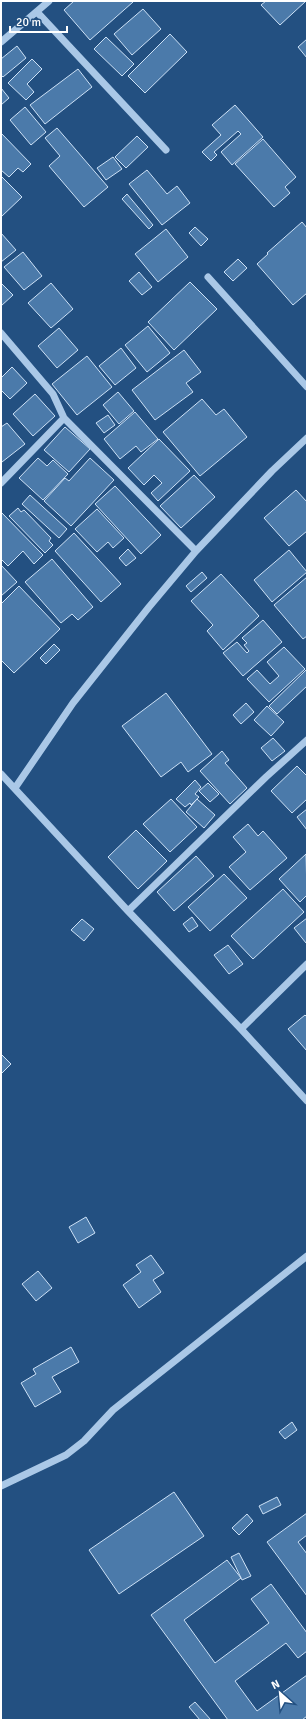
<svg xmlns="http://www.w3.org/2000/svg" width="308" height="1721" viewBox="0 0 308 1721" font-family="Signika,sans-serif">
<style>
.building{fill:#4b7aaa;stroke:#cde1f6}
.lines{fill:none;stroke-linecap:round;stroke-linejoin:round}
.minor{stroke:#aac8e7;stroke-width:7}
</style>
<rect width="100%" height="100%" fill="#235081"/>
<path class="building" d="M74 1H132L133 2 90 40 64 10Z
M266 1H306L280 25 261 5Z
M143 9 161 29 132 55 114 34Z
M170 34 187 52 145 93 128 76Z
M106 37 134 64 122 76 94 49Z
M307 39V58L298 47Z
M17 46 26 58 3 77 1 75V59Z
M32 59 42 69 27 84 34 92 26 100 8 83Z
M78 69 92 87 45 124 30 105Z
M1 88 9 98 1 105Z
M235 105 263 137 232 165 221 152 241 134 238 131 214 152 217 155 211 161 202 152 221 135 212 125Z
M25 107 46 132 31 145 10 120Z
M57 128 108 187 84 207 49 166 60 156 45 138Z
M1 133 31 164 23 172 18 168 9 177 1 170Z
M137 136 148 147 126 168 115 157Z
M263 139 296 177 285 187 290 193 274 207 235 164Z
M113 157 122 169 106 180 97 168Z
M147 170 167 194 177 186 190 203 162 225 129 184Z
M1 176 22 197 1 217Z
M127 194 153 225 149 229 122 199Z
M302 222 307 228V293L293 305 257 264 268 254 267 253Z
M195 227 208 239 201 246 189 233Z
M166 229 188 257 158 282 135 254Z
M1 233 16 250 1 262Z
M23 252 42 276 24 290 4 267Z
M238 259 247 268 233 281 224 272Z
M139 272 152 287 142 295 129 281Z
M190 282 217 309 174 350 148 322Z
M1 283 13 295 1 306Z
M51 283 73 309 51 328 28 303Z
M148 326 170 353 147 372 125 345Z
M59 328 78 350 57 368 38 346Z
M121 348 136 368 115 385 99 366Z
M184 350 201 372 186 383 193 392 155 420 132 390Z
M87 356 112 387 77 415 52 384Z
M12 367 27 383 10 399 1 390V378Z
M118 392 134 411 119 424 103 405Z
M35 394 55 416 33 436 13 414Z
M202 399 216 415 224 409 247 437 200 476 163 432Z
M135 412 158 439 141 452 136 446 120 459 104 439Z
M108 415 115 425 104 433 96 423Z
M7 423 25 444 2 462 1 461V427Z
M65 427 90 449 69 472 44 450Z
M159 439 190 471 158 501 151 493 162 483 154 475 144 485 128 468Z
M38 458 47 466 53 460 68 474 43 500 19 478Z
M90 458 114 480 71 526 44 501 65 478 69 481Z
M194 475 215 497 181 528 160 506Z
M115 486 161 535 141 554 95 504Z
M296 490 307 502V531L289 546 264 518Z
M30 495 67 529 59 538 22 504Z
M18 508 21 512 24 510 51 538 49 541 53 545 45 553 9 516Z
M97 509 124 538 113 548 108 542 97 552 75 529Z
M1 512 43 555 34 564 23 551 8 566 1 559Z
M74 533 121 584 101 602 55 551Z
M128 549 136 558 126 566 119 558Z
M289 550 307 572 272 602 254 580Z
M52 559 93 607 78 620 72 614 61 623 25 582Z
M1 565 17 582 1 596Z
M202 572 207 578 191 592 186 586Z
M221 574 259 616 223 650 207 631 213 625 191 601Z
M307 577V636L303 639 274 605Z
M19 586 60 629 14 673 1 660V604Z
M263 620 282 642 243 676 223 653 237 642 247 653 249 651 244 645 247 643 242 638Z
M54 644 60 650 46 664 40 658Z
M284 647 305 669 269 702 247 679 257 670 270 684 279 676 267 662Z
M307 669V686L277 714 269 706Z
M166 693 212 754 188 772 181 762 161 777 122 726Z
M246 703 254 712 241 724 233 715Z
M267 706 284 722 271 736 254 720Z
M273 738 285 751 272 761 261 748Z
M222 751 229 760 225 763 247 788 230 804 200 771Z
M297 766 307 776V799L292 813 271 791Z
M195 780 201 787 195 794 199 797 191 805 190 803 185 807 176 799Z
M208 783 219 794 210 802 199 791Z
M171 799 197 827 170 852 143 824Z
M197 799 215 815 204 828 186 812Z
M307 809V830L297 817Z
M248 824 258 836 263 831 287 858 250 890 229 867 246 852 233 837Z
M136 830 167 861 138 889 108 857Z
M306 854 307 895 300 902 279 879Z
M196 856 214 876 174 911 157 892Z
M224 874 247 898 210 931 188 907Z
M283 889 304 912 253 959 231 936Z
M192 917 198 926 189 932 183 924Z
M307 918V943H306L294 928Z
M82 919 94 929 84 941 71 930Z
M228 945 243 964 229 974 214 955Z
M305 1015 307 1017V1051L288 1029Z
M1 1054 11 1064 1 1074Z
M86 1217 95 1233 78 1243 69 1227Z
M151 1255 164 1273 153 1280 161 1292 139 1308 123 1285 141 1272 136 1265Z
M38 1271 52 1288 36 1301 22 1284Z
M71 1347 79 1362 52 1377 61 1392 35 1407 21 1383 36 1374 33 1369Z
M292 1422 297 1430 285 1439 279 1432Z
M174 1492 204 1536 119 1594 89 1550Z
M277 1497 281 1505 263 1514 259 1506Z
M307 1513V1535L298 1542 307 1554V1596L267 1542Z
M247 1514 253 1521 239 1535 232 1528Z
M239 1553 251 1576 242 1580 231 1557Z
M227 1560 241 1578 184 1620 215 1663 269 1623 251 1599 271 1584 307 1633V1651L298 1658 286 1643 235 1681 257 1711 307 1675V1716L302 1720H228L151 1615Z
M195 1702 211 1720H200L189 1707Z"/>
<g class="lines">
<path class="minor" d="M37 12 166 150
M1 42 49 1
M208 277 307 387
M1 333 53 394 64 418 196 551
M1 483 64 418
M1 774 128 911 241 1029 307 1101
M15 788 73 703 149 607 196 551 272 471 307 438
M128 911 266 777 307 740
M241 1029 307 964
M1 1486 66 1455 84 1441 113 1410 307 1256"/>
</g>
<rect width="308" height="1721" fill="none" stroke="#ffffff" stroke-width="4"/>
<g transform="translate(280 1693) rotate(333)" stroke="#235081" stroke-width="3" paint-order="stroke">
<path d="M0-3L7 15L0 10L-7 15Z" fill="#ffffff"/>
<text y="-6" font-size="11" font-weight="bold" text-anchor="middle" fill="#ffffff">N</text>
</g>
<path d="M10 26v6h57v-6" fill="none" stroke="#ffffff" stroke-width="2"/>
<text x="16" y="26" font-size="12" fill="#ffffff" stroke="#235081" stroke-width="3" paint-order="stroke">20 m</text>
</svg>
